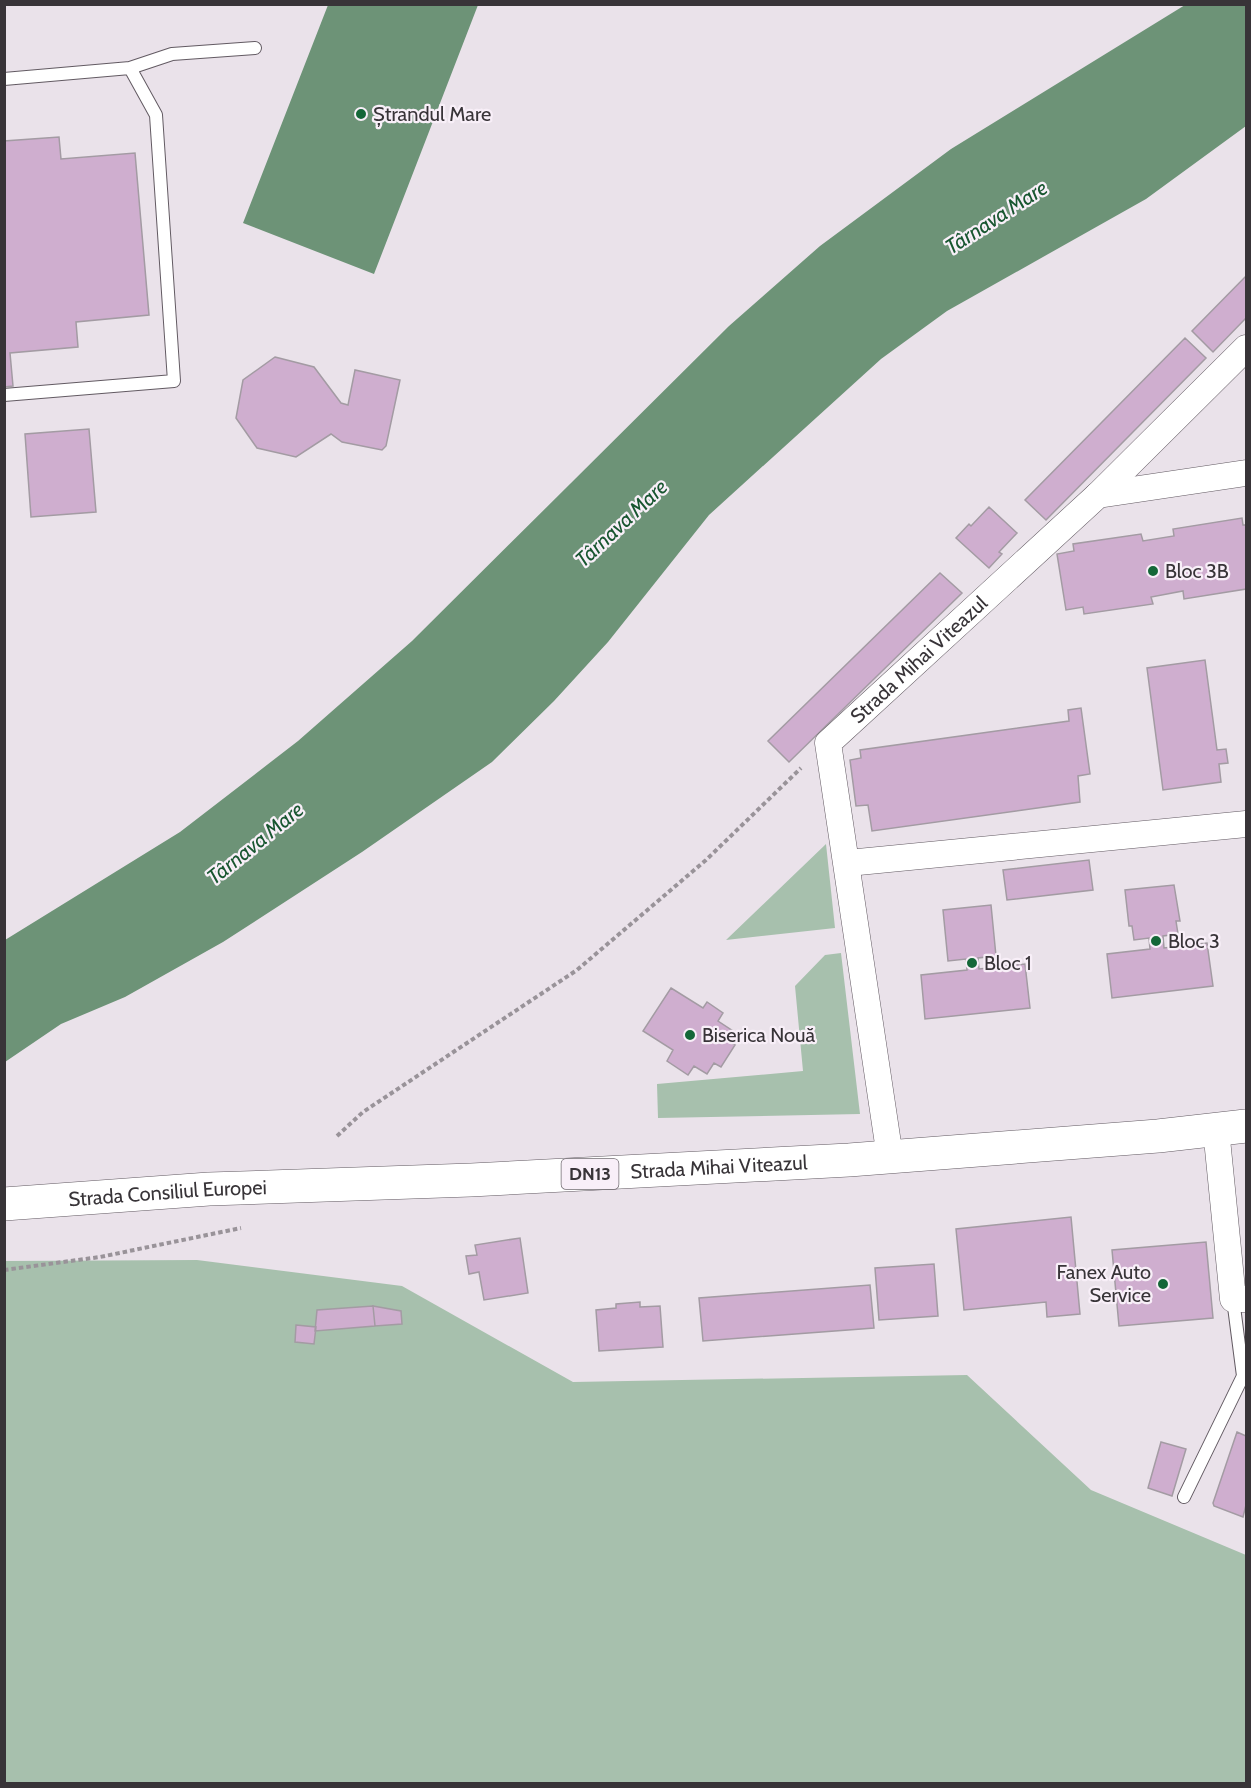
<svg xmlns="http://www.w3.org/2000/svg" width="1251" height="1788" viewBox="0 0 1251 1788" font-family="Cabin,sans-serif">
<style>
.green{fill:#a7c0ad}
.water{fill:#6d9377}
.building{fill:#cfaecf;stroke:#a39ba3;stroke-width:1.5}
.lines{fill:none;stroke-linecap:round;stroke-linejoin:round}
.service-casing{stroke:#625a62;stroke-width:14}
.minor-casing{stroke:#625a62;stroke-width:27}
.trunk-casing{stroke:#625a62;stroke-width:34}
.path{stroke:#999399;stroke-width:4;stroke-dasharray:4.5 3;stroke-linecap:butt}
.service{stroke:#fff;stroke-width:12}
.minor{stroke:#fff;stroke-width:26}
.trunk{stroke:#fff;stroke-width:33}
.poi-dot{fill:#146738;stroke:#f8eff8;stroke-width:2}
.labels{text-anchor:middle;dominant-baseline:central;stroke-width:4.5;stroke-linejoin:round;paint-order:stroke}
.shield{fill:#f8eff8;stroke:#726c72;stroke-width:1.5}
.shield-label{font-size:18px;font-weight:bold;fill:#383438}
.poi-label{font-size:20px;fill:#383438;stroke:#f8eff8;text-anchor:start}
.street-label{font-size:20px;fill:#383438;stroke:#f8eff8}
.water-label{font-size:21px;font-style:italic;fill:#185630;stroke:#f8eff8}
</style>
<rect width="100%" height="100%" fill="#eae2ea"/>
<path class="green" d="M826 844 835 928 726 940Z
M841 953 860 1114 658 1118 657 1084 803 1071 795 986 825 955Z
M197 1260 402 1286 573 1382 967 1375 1091 1490 1246 1555V1783H5L4 1261Z"/>
<path class="water" d="M328 5H478L374 274 243 223Z
M1185 5H1246V126L1146 199 947 311 881 359 709 515 608 642 554 701 492 762 362 852 223 942 125 997 61 1024 5 1062V940L180 832 298 741 412 641 729 326 820 246 951 149Z"/>
<path class="building" d="M59 137 61 159 135 153 149 315 76 322 78 347 10 353 13 386 4 387V141Z
M1246 276V318L1213 352 1192 331Z
M1185 338 1206 358 1046 520 1025 500Z
M275 357 314 367 341 403 348 405 355 370 400 380 386 446 382 450 342 442 331 434 296 457 257 448 236 418 243 380Z
M89 429 96 512 31 517 25 434Z
M989 507 1017 533 999 552 1002 554 989 568 956 538 969 524 971 526Z
M1242 518 1243 525H1246V589L1184 599 1183 591 1151 597 1153 604 1084 614 1083 607 1066 610 1057 554 1074 551 1073 544 1141 534 1143 541 1174 536 1173 529Z
M940 573 962 593 789 762 768 741Z
M1205 660 1217 750 1226 749 1228 763 1219 764 1221 782 1163 790 1147 668Z
M1081 708 1090 774 1078 776 1080 802 872 831 868 805 856 806 850 760 861 758 860 750 1069 721 1068 710Z
M1089 860 1093 890 1007 900 1003 870Z
M1174 885 1180 921H1176L1178 934 1163 936 1164 948 1207 943 1213 986 1112 998 1107 954 1150 949 1149 938 1134 940 1132 926H1129L1125 890Z
M991 905 996 956 978 958 979 969 1025 964 1030 1008 925 1019 921 975 967 970 966 959 948 961 943 910Z
M671 988 703 1008 707 1002 723 1013 718 1021 733 1031 727 1040 735 1045 721 1067 714 1063 707 1074 694 1066 688 1075 667 1061 673 1050 643 1031Z
M1071 1217 1080 1314 1047 1317 1046 1302 964 1310 956 1229Z
M520 1238 528 1293 484 1300 479 1272 469 1274 466 1256 477 1255 475 1245Z
M1206 1242 1213 1318 1119 1326 1112 1250Z
M934 1264 938 1316 879 1320 875 1268Z
M870 1285 874 1328 703 1341 699 1298Z
M640 1302V1307L660 1306 663 1347 599 1351 596 1310 616 1308V1304Z
M373 1306 401 1311 402 1324 375 1326Z
M373 1306 375 1326 315 1331 317 1310Z
M296 1325 316 1327 314 1344 295 1342Z
M1237 1432 1246 1436V1505L1243 1517 1214 1506 1213 1503Z
M1161 1442 1186 1449 1172 1496 1148 1488Z"/>
<g class="lines">
<defs>
<path id="service" d="M130 68 172 54 255 48
M4 79 130 68 156 115 174 381 4 395
M1184 1497 1243 1376 1233 1299"/>
<g id="minor">
<path d="M1098 495 1246 348"/>
<path d="M848 863 1246 824"/>
<path d="M1216 1129 1233 1299H1246"/>
<path id="s1" d="M890 1157 828 743 1098 495 1246 473"/>
</g>
<g id="trunk">
<path id="s2" d="M4 1204 209 1189 471 1180 849 1160 1158 1136 1246 1126"/>
</g>
</defs>
<use href="#service" class="service-casing"/>
<use href="#minor" class="minor-casing"/>
<use href="#trunk" class="trunk-casing"/>
<path class="path" d="M337 1136 363 1112 577 970 706 860 801 768
M4 1270 100 1257 241 1228"/>
<use href="#service" class="service"/>
<use href="#minor" class="minor"/>
<use href="#trunk" class="trunk"/>
</g>
<g class="poi-dot">
<circle cx="361" cy="114" r="6"/>
<circle cx="1153" cy="571" r="6"/>
<circle cx="1156" cy="941" r="6"/>
<circle cx="972" cy="963" r="6"/>
<circle cx="690" cy="1035" r="6"/>
<circle cx="1163" cy="1284" r="6"/>
</g>
<g class="labels">
<rect class="shield" x="561.5" y="1159" width="57" height="30" rx="4.5"/>
<g class="shield-label">
<text x="590" y="1174">DN13</text>
</g>
<g class="poi-label">
<text x="373" y="114">Ștrandul Mare</text>
<text x="1165" y="571">Bloc 3B</text>
<text x="1168" y="941">Bloc 3</text>
<text x="984" y="963">Bloc 1</text>
<text x="702" y="1035">Biserica Nouă</text>
<text x="1151" y="1272" text-anchor="end">Fanex Auto<tspan x="1151" dy="23">Service</tspan></text>
</g>
<g class="street-label">
<text stroke="none"><textPath href="#s1" startOffset="542">Strada Mihai Viteazul</textPath></text>
<text stroke="none"><textPath href="#s2" startOffset="716">Strada Mihai Viteazul</textPath></text>
<text stroke="none"><textPath href="#s2" startOffset="164">Strada Consiliul Europei</textPath></text>
</g>
<g class="water-label">
<text transform="translate(996 217) rotate(-33)">Târnava Mare</text>
<text transform="translate(621 523) rotate(-43)">Târnava Mare</text>
<text transform="translate(255 843) rotate(-39)">Târnava Mare</text>
</g>
</g>
<rect width="1251" height="1788" fill="none" stroke="#383438" stroke-width="12"/>
</svg>
